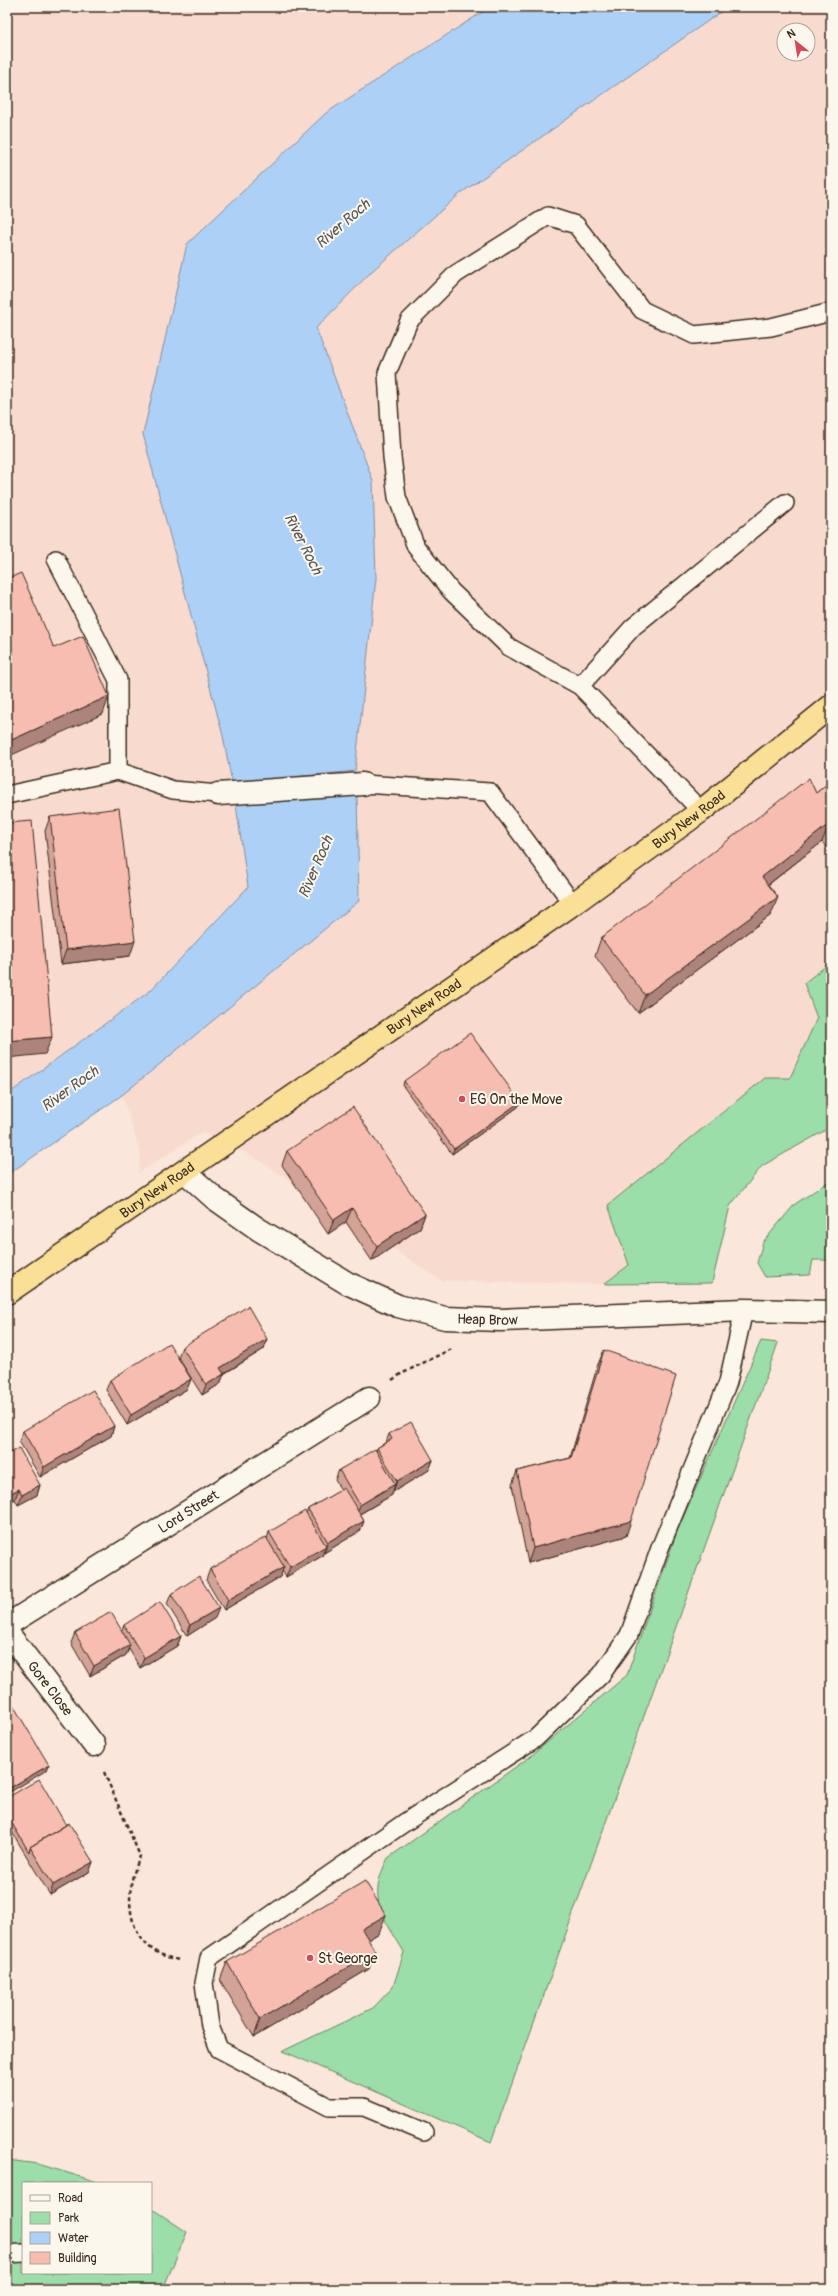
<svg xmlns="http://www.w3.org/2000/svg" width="838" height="2296" viewBox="0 0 838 2296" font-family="Pangolin,sans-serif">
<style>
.built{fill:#f9dace;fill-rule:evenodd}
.green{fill:#9bdea9;stroke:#6b8464}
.water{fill:#add1f6;stroke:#7f8ea0}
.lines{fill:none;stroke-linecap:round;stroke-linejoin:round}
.lane-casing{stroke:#3b2a1e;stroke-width:20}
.street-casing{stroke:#3b2a1e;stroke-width:25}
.secondary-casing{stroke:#3b2a1e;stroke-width:25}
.highway-casing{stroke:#3b2a1e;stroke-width:25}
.path{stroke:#3b2a1e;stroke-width:2.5;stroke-dasharray:4 3;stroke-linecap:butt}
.lane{stroke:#fbf7ec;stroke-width:17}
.street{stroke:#fbf7ec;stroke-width:22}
.secondary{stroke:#fbf7ec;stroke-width:22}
.highway{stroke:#fadf96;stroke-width:22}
.wall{fill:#d4a398;stroke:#3b2a1e}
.shaded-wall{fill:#ad847c;stroke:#3b2a1e}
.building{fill:#f7bdb1;stroke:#3b2a1e}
.poi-dot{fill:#d1495b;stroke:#fbf7ec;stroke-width:1.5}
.labels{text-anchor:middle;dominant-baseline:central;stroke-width:4;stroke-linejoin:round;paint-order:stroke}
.street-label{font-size:14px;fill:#3b2a1e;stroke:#fbf7ec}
.poi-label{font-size:14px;fill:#3b2a1e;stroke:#fbf7ec;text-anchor:start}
.water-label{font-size:15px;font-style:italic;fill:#585454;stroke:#fbf7ec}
</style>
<rect width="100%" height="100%" fill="#fae6da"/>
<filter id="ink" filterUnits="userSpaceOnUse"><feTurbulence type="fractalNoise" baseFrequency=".025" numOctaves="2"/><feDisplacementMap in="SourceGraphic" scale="8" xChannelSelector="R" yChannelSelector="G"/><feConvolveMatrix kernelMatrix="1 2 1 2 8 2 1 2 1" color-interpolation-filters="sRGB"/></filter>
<g filter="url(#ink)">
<path class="built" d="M7 7H490L326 113 223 736 248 887 150 991 7 1095Z
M728 7H831V962L804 983 817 1018 790 1078 629 1265 604 1284 442 1281 254 1157 202 1132 138 1173 141 1154 122 1095 359 901 355 771 376 578 373 481 316 328 372 271 461 193ZM784 30H808V54H784Z"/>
<path class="green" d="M831 962V1127L762 1166 730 1206 712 1283 604 1284 629 1265 608 1205 765 1078H790L817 1018 804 983Z
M831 1180V1251L827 1260H813L810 1275 765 1277 757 1263 763 1242 795 1204Z
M761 1341 778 1343 491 2142 283 2051 373 2008 393 1987 404 1952C383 1916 366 1900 388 1858L531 1756 627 1675 678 1529Z
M7 2160 38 2164 101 2183H23V2273H151V2208L187 2232 163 2289H7Z"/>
<path class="water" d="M490 7H728L461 193 372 271 316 328 373 481 376 578 355 771 232 783 223 736 143 434 187 244 326 113Z
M357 790 359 901 122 1095 7 1175V1095L150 991 248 887 235 799Z"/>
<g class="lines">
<defs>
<path id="lane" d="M580 686 633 627 785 503
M118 771 173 790 218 794
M363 784 490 792 573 904
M7 795 118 771V680L56 559
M701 811 580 686 509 647 451 591 416 547 397 497 392 457 387 373 409 321 456 274 548 216 576 225 642 310 694 335 771 327 831 312
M424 2132 364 2107H329L219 2049 210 2026 204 1983 209 1958 404 1823 536 1738 601 1675 629 1635 660 1548 728 1382 744 1310
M7 2254 23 2253"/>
<g id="street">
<path d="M218 794 363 784"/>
<path id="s1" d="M7 1625 369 1398"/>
<path id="s2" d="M7 1632 94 1745"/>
</g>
<g id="secondary">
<path id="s3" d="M185 1172 214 1198 258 1229 347 1283 398 1306 445 1318 500 1320 744 1310 831 1312"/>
</g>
<g id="highway">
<path id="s4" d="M7 1293 573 904 701 811 831 706"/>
</g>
</defs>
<use href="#lane" class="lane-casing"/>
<use href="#street" class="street-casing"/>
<use href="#secondary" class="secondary-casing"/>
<use href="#highway" class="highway-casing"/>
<path class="path" d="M392 1380 401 1374 451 1349
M104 1772 140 1856C137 1865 132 1876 131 1885 126 1924 141 1954 180 1960"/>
<use href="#lane" class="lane"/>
<use href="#street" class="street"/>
<use href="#secondary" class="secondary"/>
<use href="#highway" class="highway"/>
</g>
<path class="wall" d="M831 781V852L822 842 768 885 771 915 638 1013 595 956 601 938 816 793Z
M50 817 130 956 61 964 45 831Z
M404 1081 520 1102 518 1107 452 1154 403 1086Z
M287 1151 425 1214 420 1228 372 1261 346 1222 328 1234 282 1165Z
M182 1347 264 1349 224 1374 220 1384 202 1395 178 1357Z
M604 1350 626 1536 528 1563 512 1485 517 1471 570 1458 598 1364Z
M191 1379 187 1389 127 1425 106 1390 110 1380Z
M114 1426 111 1436 40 1477 19 1441 23 1431Z
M389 1434 433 1460 429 1470 393 1492V1491L392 1495 360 1514 364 1521 360 1531 324 1553V1551L322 1556 286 1577 282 1571 280 1577 224 1610 206 1580 210 1569 267 1539 269 1532 306 1514 308 1509 341 1490 335 1480 339 1470 376 1451 377 1448 386 1442Z
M7 1452 8 1454 40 1485 37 1495 18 1505 15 1499 7 1504Z
M171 1594 215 1618 187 1636 167 1604Z
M124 1625 181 1636 177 1646 140 1668 129 1649 126 1655 90 1676 71 1643 75 1633 122 1630Z
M7 1798 66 1825 93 1862 89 1872 50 1895 7 1824Z
M379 1933 368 1940 375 1951 369 1969 254 2037 220 1980 227 1962Z"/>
<path class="shaded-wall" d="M109 696 103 714 7 757V742Z
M829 824 822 842 756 894 762 877Z
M778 897 771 915 638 1013 645 995Z
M135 941 130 956 61 964 66 950Z
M52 1037 45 1054 7 1058V1041Z
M520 1102 518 1107 452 1154 454 1149Z
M352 1208 346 1222 328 1234 334 1220Z
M425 1214 420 1228 372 1261 377 1246Z
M267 1339 264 1349 216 1378 220 1368Z
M224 1374 220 1384 202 1395 206 1385Z
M191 1379 187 1389 127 1425 131 1415Z
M114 1426 111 1436 40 1477 44 1467Z
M433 1460 429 1470 393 1492 397 1481Z
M395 1484 392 1495 356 1516 360 1505Z
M40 1485 37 1495 18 1505 22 1495Z
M19 1489 15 1499 7 1504V1495Z
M364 1521 360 1531 324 1553 328 1542Z
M631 1521 626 1536 528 1563 533 1548Z
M326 1546 322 1556 286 1577 290 1567Z
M284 1567 280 1577 224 1610 228 1600Z
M219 1608 215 1618 187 1636 190 1625Z
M181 1636 177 1646 140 1668 144 1658Z
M130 1645 126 1655 90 1676 94 1666Z
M49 1765 47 1770 7 1794 8 1789Z
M93 1862 89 1872 50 1895 53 1885Z
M386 1915 379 1933 356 1947 362 1929Z
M375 1951 369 1969 254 2037 260 2019Z"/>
<path class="building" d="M21 573 54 648 83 636 109 696 7 742V579Z
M809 778 816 793 831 781V827L829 824 762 877 778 897 645 995 601 938Z
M119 808 135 941 66 950 50 817Z
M32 821 52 1037 7 1041V823Z
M470 1033 520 1102 454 1149 404 1081Z
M353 1107 425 1214 377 1246 352 1208 334 1220 287 1151Z
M248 1306 267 1339 220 1368 224 1374 206 1385 182 1347Z
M169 1343 191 1379 131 1415 110 1380Z
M604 1350 676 1376 631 1521 533 1548 517 1471 571 1458Z
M93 1390 114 1426 44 1467 23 1431Z
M411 1422 433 1460 397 1481 377 1448 392 1439 389 1434Z
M19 1448 40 1485 22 1495 19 1489 7 1495V1452L8 1454Z
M375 1449 395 1484 360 1505 339 1470Z
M344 1488 364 1521 328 1542 308 1509Z
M305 1511 326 1546 290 1567 269 1532Z
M266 1537 284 1567 228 1600 210 1569Z
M199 1576 219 1608 190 1625 171 1594Z
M160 1602 181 1636 144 1658 124 1625Z
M111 1612 130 1645 94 1666 75 1633Z
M7 1695 49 1765 8 1789 7 1787Z
M39 1779 66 1825 30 1847 29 1852 7 1815V1798Z
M69 1823 93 1862 53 1885 30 1847Z
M365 1881 386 1915 362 1929 375 1951 260 2019 227 1962Z"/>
</g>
<g class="poi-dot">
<circle cx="462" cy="1099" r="4"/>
<circle cx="310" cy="1958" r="4"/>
</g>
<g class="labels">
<g class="street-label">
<text stroke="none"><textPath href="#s4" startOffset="830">Bury New Road</textPath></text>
<text stroke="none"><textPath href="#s4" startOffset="506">Bury New Road</textPath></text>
<text stroke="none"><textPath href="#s4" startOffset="182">Bury New Road</textPath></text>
<text stroke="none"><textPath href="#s3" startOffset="344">Heap Brow</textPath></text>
<text stroke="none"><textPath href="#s1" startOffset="214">Lord Street</textPath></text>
<text stroke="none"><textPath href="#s2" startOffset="71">Gore Close</textPath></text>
</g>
<g class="poi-label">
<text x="470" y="1099">EG On the Move</text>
<text x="318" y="1958">St George</text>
</g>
<g class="water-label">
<text transform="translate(343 224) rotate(-41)">River Roch</text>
<text transform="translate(303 544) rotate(63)">River Roch</text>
<text transform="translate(316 867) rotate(-67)">River Roch</text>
<text transform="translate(70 1089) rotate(-36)">River Roch</text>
</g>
</g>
<rect width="838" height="2296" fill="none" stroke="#fbf7ec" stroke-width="24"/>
<rect x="12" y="12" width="814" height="2272" fill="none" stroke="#3b2a1e" stroke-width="1.5" filter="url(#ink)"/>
<rect x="22" y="2182" width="130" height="92" fill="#fbf7ec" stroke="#aea59a"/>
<rect x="30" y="2195" width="20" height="6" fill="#fbf7ec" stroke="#aea59a"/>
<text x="58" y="2202" font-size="12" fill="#3b2a1e">Road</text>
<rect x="30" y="2212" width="20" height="12" fill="#9bdea9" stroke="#aea59a"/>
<text x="58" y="2222" font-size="12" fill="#3b2a1e">Park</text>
<rect x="30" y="2232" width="20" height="12" fill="#add1f6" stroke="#aea59a"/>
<text x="58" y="2242" font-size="12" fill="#3b2a1e">Water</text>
<rect x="30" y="2252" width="20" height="12" fill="#f7bdb1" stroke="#aea59a"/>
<text x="58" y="2262" font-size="12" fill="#3b2a1e">Building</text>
<g transform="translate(796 42) rotate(330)"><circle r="19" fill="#fbf7ec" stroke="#aea59a"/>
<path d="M0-3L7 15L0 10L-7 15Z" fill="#d1495b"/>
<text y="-6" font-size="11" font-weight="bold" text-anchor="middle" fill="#3b2a1e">N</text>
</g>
</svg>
